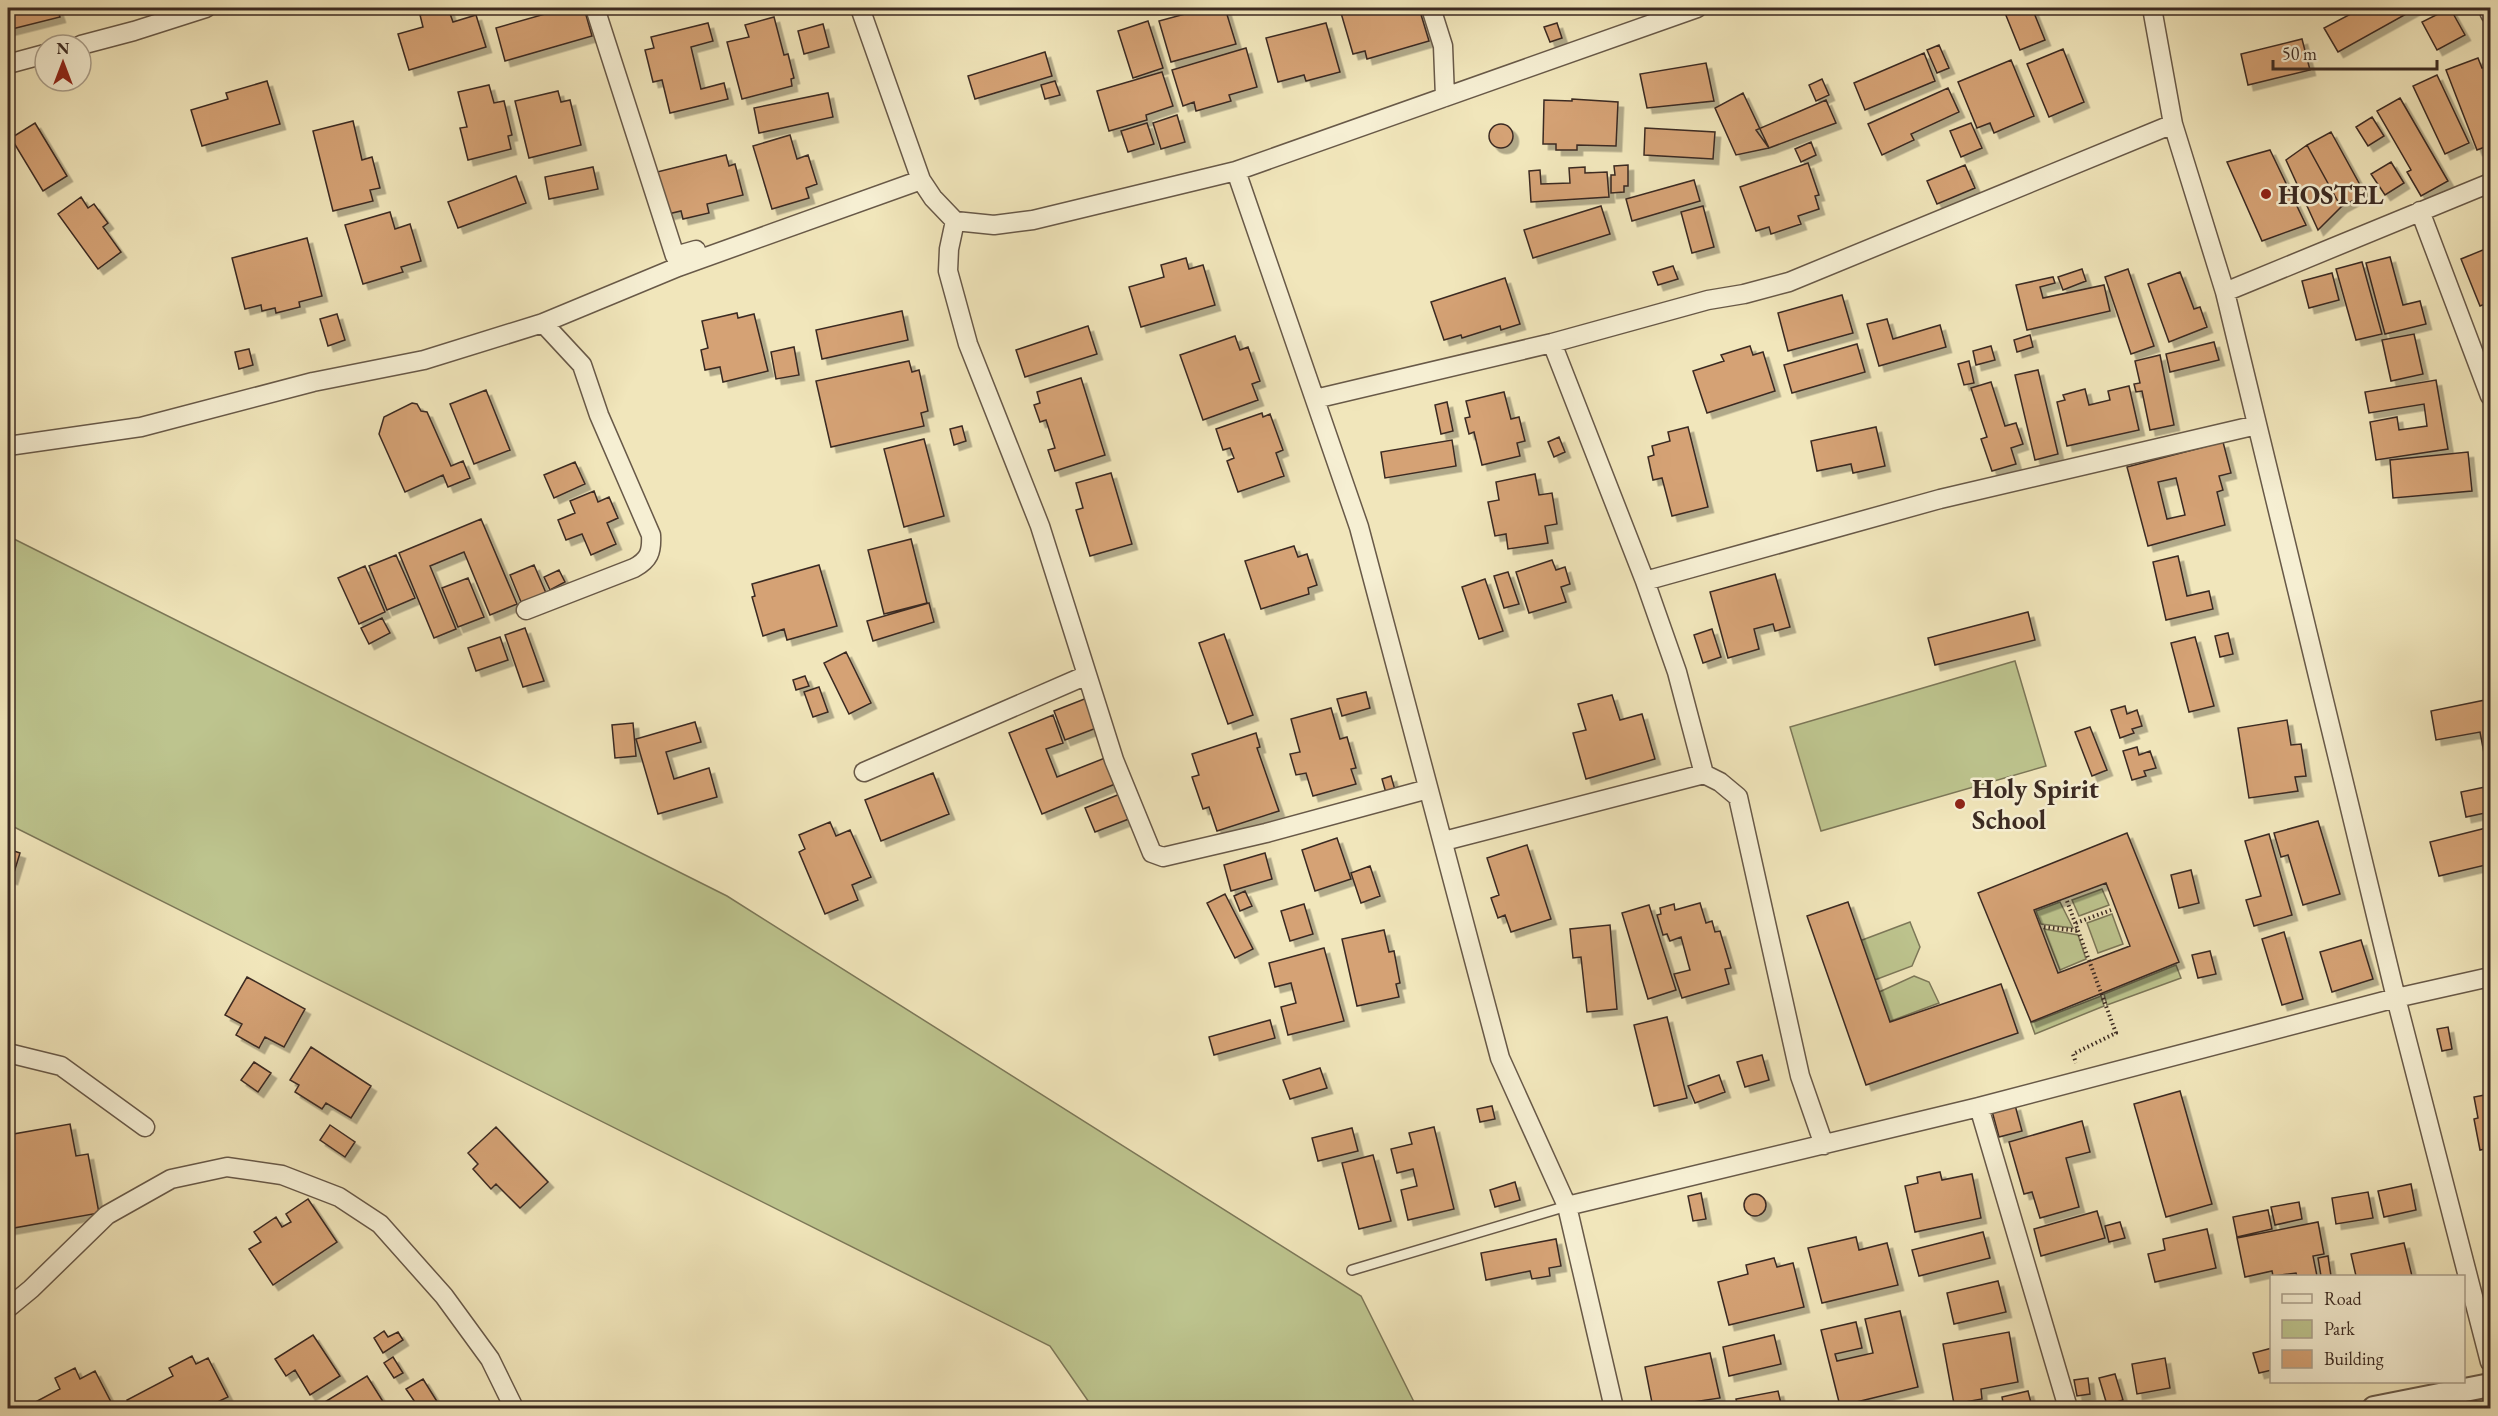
<svg xmlns="http://www.w3.org/2000/svg" width="2498" height="1416" viewBox="0 0 2498 1416" font-family="'EB Garamond',serif">
<style>
.green{fill:#bdc48e;stroke:#7c7758;stroke-width:1.5}
.building{fill:#d5a275;stroke:#3b2a22;stroke-width:1.5;fill-rule:evenodd;filter:url(#shadow)}
.lines{fill:none;stroke-linecap:round;stroke-linejoin:round}
.service-casing{stroke:#685948;stroke-width:12}
.minor-casing{stroke:#685948;stroke-width:21}
.tertiary-casing{stroke:#685948;stroke-width:26}
.path{stroke:#3b2a22;stroke-width:4;stroke-dasharray:1.5 3;stroke-linecap:butt}
.service{stroke:#f6efd3;stroke-width:9}
.minor{stroke:#f6efd3;stroke-width:18}
.tertiary{stroke:#f6efd3;stroke-width:22}
.poi-dot{fill:#8f2418;stroke:#f6efd3;stroke-width:2}
.labels{text-anchor:middle;dominant-baseline:central;stroke-width:5;stroke-linejoin:round;paint-order:stroke}
.poi-label{font-size:27px;font-weight:bold;fill:#3b2a22;stroke:#f6efd3;text-anchor:start}
</style>
<defs>
<filter id="shadow"><feDropShadow dx="5.5" dy="5.5" stdDeviation="0" flood-color="#0004"/></filter>
</defs>
<rect width="100%" height="100%" fill="#f1e6bb"/>
<filter id="stains"><feTurbulence type="fractalNoise" baseFrequency=".00333" numOctaves="4"/><feColorMatrix values="0 0 0 0 .2 0 0 0 0 .09 0 0 0 0 .02 0 0 0 .5 -.17"/></filter>
<radialGradient id="worn" r=".72"><stop offset=".6" stop-color="#630" stop-opacity="0"/><stop offset="1" stop-color="#630" stop-opacity=".3"/></radialGradient>
<path class="green" d="M8 536 727 896 1361 1296 1417 1408H1093L1050 1346 8 824Z
M2015 661 2046 766 1821 831 1790 727Z
M2102 889 2109 905 2079 916 2072 900Z
M2060 902 2073 928 2041 924 2036 911Z
M2112 914 2123 944 2098 953 2087 923Z
M1910 922 1920 947 1912 966 1872 981 1857 942Z
M2044 929 2078 935 2086 959 2060 970Z
M2176 965 2181 978 2107 1005 2104 994Z
M1914 976 1929 982 1939 1003 1888 1022 1877 993Z
M2101 996 2104 1006 2035 1034 2031 1023Z"/>
<path class="building" d="M8 8H57L60 17 8 30Z
M446 8H448L453 22 476 15 486 47 409 70 398 34 423 27 420 15Z
M566 8H584L592 36 505 61 496 28Z
M1207 8H1225L1236 44 1171 62 1159 21Z
M1359 8H1419L1429 41 1367 59 1365 51 1353 54 1341 13Z
M2019 8H2032L2045 40 2020 50 2005 13Z
M2362 8H2417L2338 52 2324 28Z
M2450 8 2465 35 2437 50 2422 22Z
M774 17 784 55 788 54 794 78 791 79 792 86 742 99 727 42 749 37 745 25Z
M1148 21 1163 68 1133 78 1118 31Z
M708 23 713 41 691 47 701 89 724 83 728 99 670 113 662 80 653 82 645 50 654 48 651 37Z
M1326 23 1340 72 1306 81 1304 75 1278 82 1266 38Z
M1557 23 1562 38 1550 42 1544 27Z
M823 24 829 47 804 54 798 31Z
M2302 39 2310 70 2248 85 2241 54Z
M1939 45 1949 68 1937 73 1927 50Z
M1246 48 1257 87 1229 95 1231 101 1196 111 1194 102 1183 106 1172 70Z
M2063 49 2084 102 2049 117 2027 64Z
M1045 52 1052 76 975 99 968 76Z
M1924 53 1935 81 1865 110 1854 83Z
M2478 58 2482 68 2488 66 2490 73V145L2477 150 2446 70Z
M2011 60 2034 116 1994 133 1990 123 1977 128 1958 82Z
M1706 63 1714 101 1647 108 1640 74Z
M1162 72 1173 106 1146 115 1147 120 1109 131 1097 91Z
M2437 75 2469 143 2445 154 2413 86Z
M1822 79 1829 95 1816 101 1809 85Z
M267 81 280 124 202 146 191 110 228 99 226 93Z
M1055 81 1060 95 1045 99 1041 85Z
M489 85 494 103 504 101 512 135 508 136 511 149 468 160 460 128 467 127 458 92Z
M1948 88 1959 112 1911 134 1914 140 1882 155 1868 124Z
M558 91 561 102 570 100 581 145 529 158 515 101Z
M828 93 833 117 759 133 754 108Z
M1743 93 1769 148 1736 155 1715 108Z
M2400 98 2448 181 2421 196 2407 172 2411 170 2377 111Z
M1572 99 1618 102 1616 146 1577 145V150H1556V144H1543L1544 100 1572 101Z
M1826 100 1836 123 1769 148 1756 130Z
M1177 115 1185 142 1161 149 1153 123Z
M2372 117 2384 136 2368 146 2356 127Z
M353 121 362 160 372 157 380 188 370 190 373 201 333 211 313 131Z
M35 123 67 176 43 191 11 138Z
M1147 123 1154 144 1128 152 1121 131Z
M1971 123 1982 148 1961 157 1950 131Z
M1489 136a12 12 0 1 1 24 0a12 12 0 1 1-24 0Z
M1645 128 1715 132 1713 159 1644 155Z
M2331 132 2365 194 2341 207 2307 145Z
M790 135 797 159 808 155 817 184 806 188 809 198 772 209 753 146Z
M1811 142 1816 155 1801 162 1795 149Z
M2307 145 2341 207 2318 230 2286 160Z
M2270 150 2306 225 2262 241 2227 162Z
M726 155 729 166 735 164 743 195 707 204 709 213 683 219 681 211 668 214 657 172Z
M2391 162 2404 183 2385 195 2371 174Z
M1808 163 1819 195 1815 196 1819 209 1798 216 1801 224 1771 234 1769 227 1756 231 1740 187Z
M1628 165V186H1624V192L1611 193V175H1615L1614 166Z
M1965 165 1975 188 1937 204 1927 181Z
M593 167 598 189 549 199 545 177Z
M1585 167V173L1607 172 1609 197 1531 202 1529 171 1540 170 1541 184 1570 183 1569 168Z
M516 176 526 203 458 228 448 202Z
M1694 180 1700 201 1632 221 1626 199Z
M81 197 88 208 94 204 108 223 103 227 121 252 98 269 58 214Z
M1601 206 1610 234 1533 258 1524 230Z
M1703 206 1714 247 1692 253 1681 212Z
M390 212 395 229 410 224 421 261 401 267 403 272 363 284 345 225Z
M307 238 322 296 299 302 300 307 276 313 275 308 262 311 261 305 245 309 232 258Z
M2490 247V302L2480 306 2461 259Z
M2390 257 2403 305 2420 301 2426 324 2385 334 2366 263Z
M1186 258 1189 269 1203 265 1215 305 1141 327 1129 287 1164 277 1161 265Z
M2362 262 2382 334 2356 340 2336 269Z
M1673 266 1678 279 1658 285 1653 272Z
M2082 269 2086 281 2063 290 2058 277Z
M2128 269 2154 346 2131 354 2105 277Z
M2180 272 2194 309 2200 307 2207 327 2169 342 2148 284Z
M2332 273 2339 300 2309 308 2302 281Z
M2053 277 2055 283 2040 287 2043 298 2104 285 2110 311 2027 330 2016 285Z
M1505 278 1520 324 1501 330 1500 326 1462 338 1461 335 1444 340 1431 302Z
M1842 295 1853 333 1788 351 1778 313Z
M902 311 908 340 822 359 816 330Z
M737 313 738 318 754 314 768 371 723 382 720 367 705 370 701 350 708 348 702 321Z
M337 314 345 340 328 346 320 319Z
M1887 319 1893 339 1940 325 1946 347 1879 366 1867 324Z
M1088 326 1097 354 1025 377 1016 350Z
M2414 334 2423 374 2391 381 2382 340Z
M2030 335 2033 347 2017 352 2014 340Z
M1235 336 1240 350 1248 347 1260 381 1252 384 1258 400 1203 420 1180 355Z
M2214 342 2219 360 2170 372 2166 354Z
M1857 344 1865 372 1792 393 1784 365Z
M1750 346 1753 355 1763 352 1775 391 1707 413 1693 371 1724 361 1721 355Z
M1991 346 1995 360 1976 365 1973 351Z
M794 347 799 375 776 379 771 352Z
M249 349 253 365 239 369 235 352Z
M2160 355 2174 425 2150 430 2142 391 2136 392 2134 384 2140 383 2135 361Z
M909 361 912 372 919 370 928 411 921 413 924 426 831 447 816 381Z
M1969 361 1974 383 1964 385 1958 364Z
M2038 370 2058 454 2035 460 2015 375Z
M1081 378 1105 455 1055 471 1048 450 1055 448 1046 420 1040 422 1034 405 1040 403 1037 392Z
M2436 380 2448 449 2376 460 2370 422 2397 417 2399 430 2427 426 2424 404 2369 413 2365 392Z
M1991 382 2005 426 2016 423 2023 444 2011 448 2016 464 1992 471 1981 439 1987 437 1971 388Z
M2129 386 2139 430 2067 446 2057 402 2065 400 2063 395 2085 389 2089 405 2110 400 2108 391Z
M486 390 510 450 474 464 450 404Z
M1504 392 1511 419 1519 417 1525 441 1517 443 1520 456 1482 465 1474 432 1469 434 1465 418 1470 417 1466 401Z
M1447 402 1453 431 1441 434 1435 405Z
M412 403 417 404 421 411 427 412 451 466 463 461 470 478 448 487 443 475 405 492 379 434 384 417Z
M1262 413 1263 417 1270 414 1283 450 1276 453 1284 476 1238 492 1227 461 1234 458 1230 448 1223 450 1216 429Z
M962 426 966 441 954 445 950 429Z
M1688 427 1708 507 1672 516 1662 478 1653 480 1648 457 1654 455 1652 446 1670 441 1668 432Z
M1876 427 1885 466 1853 473 1851 464 1817 471 1811 441Z
M1559 437 1565 452 1554 457 1548 442Z
M924 439 944 516 904 527 884 449Z
M1452 440 1456 466 1385 478 1381 452Z
M2223 442 2231 473 2219 476 2223 490 2217 492 2225 525 2148 546 2127 467ZM2176 478 2185 515 2167 519 2158 482Z
M2468 452 2472 491 2393 498 2390 460Z
M575 462 585 484 554 498 544 475Z
M1111 473 1132 544 1090 556 1076 510 1083 508 1076 483Z
M1535 474 1539 495 1552 493 1557 524 1545 526 1548 543 1508 549 1506 534 1495 536 1488 502 1499 500 1496 482Z
M594 491 598 502 609 497 618 518 607 523 616 544 591 555 582 534 566 540 558 520 575 513 570 501Z
M481 519 517 604 490 615 464 552 430 566 456 629 434 638 399 553Z
M911 539 927 603 884 614 868 550Z
M1294 546 1298 557 1307 554 1317 585 1308 588 1309 594 1261 609 1245 561Z
M396 555 415 598 387 610 369 566Z
M2178 556 2187 596 2209 591 2213 609 2166 620 2153 562Z
M1552 560 1556 570 1565 567 1570 584 1561 587 1566 602 1529 613 1516 572Z
M534 565 546 593 521 602 510 575Z
M819 565 837 626 787 640 784 629 763 636 752 597 755 596 752 584Z
M365 566 385 612 359 624 338 578Z
M559 570 565 582 550 590 544 577Z
M1508 572 1519 604 1504 608 1494 576Z
M1775 574 1790 627 1775 631 1773 624 1754 629 1759 649 1728 658 1710 592Z
M468 578 484 617 458 627 442 588Z
M1485 579 1503 631 1479 639 1462 587Z
M929 603 934 622 873 641 867 621Z
M2490 603V639L2485 604Z
M2028 612 2035 640 1935 665 1928 638Z
M382 618 390 633 369 644 361 628Z
M525 628 544 681 523 687 505 635Z
M1712 629 1721 657 1703 663 1694 635Z
M2228 633 2233 654 2220 657 2215 636Z
M1224 634 1253 715 1228 724 1199 643Z
M500 637 508 660 476 671 468 648Z
M2195 637 2214 706 2189 712 2171 643Z
M846 652 871 703 849 714 824 663Z
M805 676 809 686 796 690 793 680Z
M819 687 828 712 813 717 804 692Z
M1366 692 1370 708 1342 716 1337 699Z
M1612 695 1620 720 1642 714 1655 759 1586 779 1573 733 1586 730 1578 704Z
M1087 698 1099 727 1065 740 1054 711Z
M2490 699V785L2480 732 2436 740 2431 711Z
M2125 706 2127 714 2137 710 2142 726 2132 729 2134 733 2120 738 2111 710Z
M1331 708 1340 739 1347 737 1356 768 1351 769 1356 784 1313 796 1306 773 1296 775 1290 754 1300 752 1291 719Z
M1053 715 1063 743 1046 749 1057 777 1110 756 1120 782 1042 814 1009 733Z
M2287 720 2291 745 2301 744 2306 776 2295 777 2298 791 2249 798 2238 728Z
M695 722 701 742 666 752 674 779 709 768 717 797 658 814 636 739Z
M633 723 636 756 615 758 612 725Z
M2090 727 2107 770 2092 776 2075 732Z
M1256 733 1260 747 1257 748 1279 811 1217 831 1209 807 1203 809 1192 777 1199 775 1192 754Z
M2137 747 2139 755 2150 751 2156 768 2144 771 2146 776 2132 780 2123 751Z
M933 773 949 814 881 841 865 800Z
M1391 776 1395 790 1386 793 1382 779Z
M2490 786V812L2466 817 2461 792Z
M1125 792 1134 817 1095 832 1085 808Z
M2318 821 2340 894 2303 905 2288 855 2281 857 2274 833Z
M830 822 836 836 850 830 871 877 852 885 858 900 825 914 799 852 805 849 799 835Z
M2490 827V864L2439 876 2430 842Z
M2127 833 2179 962 2031 1022 1978 893ZM2106 883 2130 946 2058 973 2034 910Z
M2269 834 2292 915 2254 926 2246 900 2261 896 2245 841Z
M1337 838 1351 879 1315 891 1302 850Z
M1527 845 1551 919 1511 932 1505 915 1498 918 1491 898 1499 895 1487 858Z
M8 849 20 853 12 879 8 878Z
M1265 853 1272 879 1231 891 1224 865Z
M1370 866 1380 896 1361 903 1351 873Z
M2191 870 2199 903 2179 908 2171 875Z
M1245 891 1252 906 1240 911 1234 896Z
M1225 894 1253 949 1235 958 1207 903Z
M1848 902 1890 1022 2001 984 2018 1033 1866 1085 1807 916Z
M1700 903 1706 923 1712 921 1715 932 1720 931 1731 968 1725 969 1729 984 1682 998 1674 974 1690 970 1681 937 1670 941 1667 934 1663 935 1657 915 1661 914 1660 908 1674 904 1675 910Z
M1304 904 1313 934 1290 941 1281 911Z
M1649 905 1676 990 1648 999 1622 913Z
M1610 925 1617 1009 1587 1012 1581 957 1573 958 1570 929Z
M1384 930 1389 952 1394 951 1400 983 1396 984 1399 997 1357 1006 1342 939Z
M2284 932 2303 999 2282 1005 2262 939Z
M2361 940 2373 979 2332 992 2320 952Z
M1324 948 1344 1021 1288 1035 1281 1007 1296 1003 1291 983 1275 987 1269 963Z
M2210 951 2216 974 2198 978 2192 955Z
M247 977 305 1009 284 1047 265 1037 259 1048 236 1035 242 1024 225 1015Z
M1667 1017 1687 1098 1654 1106 1634 1025Z
M1270 1020 1275 1038 1214 1055 1209 1037Z
M2448 1027 2452 1049 2442 1051 2437 1029Z
M311 1047 371 1086 351 1118 326 1103 322 1109 295 1092 299 1085 290 1080Z
M1762 1055 1769 1080 1745 1087 1737 1062Z
M254 1062 271 1073 258 1092 241 1080Z
M1320 1068 1327 1088 1290 1099 1283 1080Z
M1719 1075 1725 1092 1695 1103 1688 1086Z
M2180 1091 2212 1204 2166 1217 2134 1104Z
M2490 1094V1148L2480 1150 2474 1119 2478 1118 2474 1097Z
M2015 1105 2022 1131 1999 1137 1992 1111Z
M1492 1106 1495 1119 1480 1122 1477 1109Z
M2082 1121 2090 1152 2066 1158 2079 1207 2040 1218 2032 1192 2024 1194 2009 1142Z
M70 1124 76 1156 88 1154 99 1213 8 1229V1135Z
M330 1125 355 1142 345 1157 320 1140Z
M496 1127 548 1182 520 1208 496 1184 491 1189 473 1169 478 1164 468 1153Z
M1434 1127 1454 1209 1408 1220 1401 1190 1417 1186 1413 1169 1397 1173 1391 1149 1412 1144 1409 1133Z
M1352 1128 1358 1151 1318 1161 1312 1138Z
M1373 1155 1391 1221 1359 1229 1342 1163Z
M1940 1172 1942 1180 1972 1174 1981 1218 1915 1232 1905 1186 1918 1183 1917 1177Z
M1515 1182 1520 1200 1495 1207 1490 1190Z
M2411 1184 2416 1210 2384 1217 2378 1191Z
M2368 1192 2373 1218 2336 1224 2332 1198Z
M1701 1193 1706 1219 1693 1221 1688 1196Z
M1744 1205a11 11 0 1 1 22 0a11 11 0 1 1-22 0Z
M308 1199 337 1242 273 1285 249 1249 261 1242 254 1232 276 1217 282 1227 291 1222 286 1214Z
M2299 1202 2302 1219 2275 1225 2271 1207Z
M2268 1210 2272 1229 2237 1237 2233 1217Z
M2097 1211 2105 1238 2041 1256 2034 1229Z
M2120 1222 2125 1238 2109 1242 2105 1226Z
M2318 1222 2324 1254 2313 1256 2317 1276H2297L2296 1273 2273 1276 2272 1271 2245 1277 2237 1238Z
M2207 1229 2216 1268 2155 1282 2148 1254 2165 1250 2163 1239Z
M1983 1232 1990 1258 1919 1276 1912 1250Z
M1856 1237 1859 1250 1887 1243 1898 1285 1822 1303 1808 1248Z
M1556 1239 1561 1266 1549 1268 1550 1276 1532 1279 1530 1271 1486 1280 1481 1253Z
M2404 1243 2412 1276H2356L2351 1254Z
M2328 1256 2331 1276H2321L2318 1258Z
M1774 1258 1777 1267 1793 1263 1804 1307 1729 1325 1718 1282 1748 1274 1746 1265Z
M1998 1281 2006 1312 1954 1324 1947 1293Z
M1900 1311 1918 1387 1840 1406 1821 1330 1856 1322 1862 1348 1835 1354 1837 1361 1873 1353 1865 1319Z
M384 1331 388 1337 398 1332 403 1340 383 1353 374 1338Z
M2009 1332 2018 1382 1981 1389 1982 1399 1954 1404 1943 1344Z
M313 1335 340 1376 310 1395 295 1370 286 1376 275 1359Z
M1774 1335 1781 1364 1729 1376 1723 1347Z
M2272 1348V1370L2259 1373 2253 1353Z
M1710 1353 1720 1398 1653 1408 1645 1367Z
M192 1356 196 1364 208 1358 228 1397 205 1408H132L127 1400 173 1376 169 1368Z
M393 1357 403 1373 394 1378 384 1363Z
M2165 1358 2170 1388 2137 1394 2132 1364Z
M75 1368 80 1379 95 1371 112 1404 103 1408H27L26 1407 60 1389 55 1378Z
M2115 1374 2123 1400 2107 1405 2099 1378Z
M367 1376 387 1408H315Z
M2088 1378 2090 1394 2077 1396 2074 1380Z
M423 1379 438 1403 430 1408H419L406 1389Z
M1778 1391 1782 1408H1738L1736 1399Z
M2028 1391 2032 1407 2004 1408 2002 1397Z"/>
<g class="lines">
<defs>
<path id="service" d="M1352 1270 1567 1206"/>
<path id="minor" d="M595 8 675 256 696 250
M860 8 921 180 933 198 955 221 994 225 1033 220 1236 171 1359 527 1500 1058 1567 1206 1979 1107
M1431 8 1443 46 1445 97
M2152 8 2173 124 2225 292 2396 998 2490 977
M2488 8 2490 14
M81 45 134 31 206 8
M8 64 45 54
M1236 171 1697 8
M2420 211 2490 396
M955 221 949 249 948 271 968 344 1040 526 1114 760 1152 853 1163 857 1266 833 1428 789
M2225 292 2490 183
M1552 343 1645 581 1677 672 1704 774 1720 782 1738 797 1800 1076 1824 1145
M1315 399 1552 343 1708 300 1744 294 1789 282 2173 124
M8 446 141 427 313 382 424 360 543 323 678 267 921 180
M1645 581 1940 499 2257 425
M526 610 634 568C649 560 652 552 651 535L599 415 582 365 543 323
M864 772 1087 675
M1444 841 1704 774
M8 1053 61 1066 145 1127
M1567 1206 1614 1408
M8 1308 31 1289 107 1215 171 1179 227 1167 282 1175 339 1197 380 1224 444 1296 490 1359 514 1408
M2068 1408 1979 1107 2396 998 2490 1362"/>
<path id="tertiary" d="M2374 1408 2490 1385"/>
</defs>
<use href="#service" class="service-casing"/>
<use href="#minor" class="minor-casing"/>
<use href="#tertiary" class="tertiary-casing"/>
<path class="path" d="M2067 901 2116 1033 2073 1054 2076 1063
M2076 923 2111 910
M2044 927 2079 931"/>
<use href="#service" class="service"/>
<use href="#minor" class="minor"/>
<use href="#tertiary" class="tertiary"/>
</g>
<g class="poi-dot">
<circle cx="2266" cy="194" r="6"/>
<circle cx="1960" cy="804" r="6"/>
</g>
<g class="labels">
<g class="poi-label">
<text x="2278" y="194">HOSTEL</text>
<text x="1972" y="788">Holy Spirit<tspan x="1972" dy="31">School</tspan></text>
</g>
</g>
<rect width="2498" height="1416" fill="none" stroke="#f1e6bb" stroke-width="30"/>
<rect x="9" y="9" width="2480" height="1398" fill="none" stroke="#3b2a22" stroke-width="3"/>
<rect x="15" y="15" width="2468" height="1386" fill="none" stroke="#3b2a22" stroke-width="1.5"/>
<rect x="2270" y="1275" width="195" height="108" fill="#f6efd3" stroke="#aba08c" stroke-width="1.5"/>
<rect x="2282" y="1294" width="30" height="9" fill="#f6efd3" stroke="#aba08c" stroke-width="1.5"/>
<text x="2324" y="1305" font-size="18" fill="#3b2a22">Road</text>
<rect x="2282" y="1320" width="30" height="18" fill="#bdc48e" stroke="#aba08c" stroke-width="1.5"/>
<text x="2324" y="1335" font-size="18" fill="#3b2a22">Park</text>
<rect x="2282" y="1350" width="30" height="18" fill="#d5a275" stroke="#aba08c" stroke-width="1.5"/>
<text x="2324" y="1365" font-size="18" fill="#3b2a22">Building</text>
<g transform="translate(63 63)"><circle r="28" fill="#f6efd3" stroke="#aba08c" stroke-width="1.5"/>
<path d="M0-4.5L10 22L0 15L-10 22Z" fill="#8f2418"/>
<text y="-9" font-size="16" font-weight="bold" text-anchor="middle" fill="#3b2a22">N</text>
</g>
<path d="M2273 60v9h164v-9" fill="none" stroke="#3b2a22" stroke-width="3"/>
<text x="2282" y="60" font-size="18" fill="#3b2a22" stroke="#f6efd3" stroke-width="4.5" paint-order="stroke">50 m</text>
<rect width="100%" height="100%" filter="url(#stains)"/>
<rect width="100%" height="100%" fill="url(#worn)"/>
</svg>
